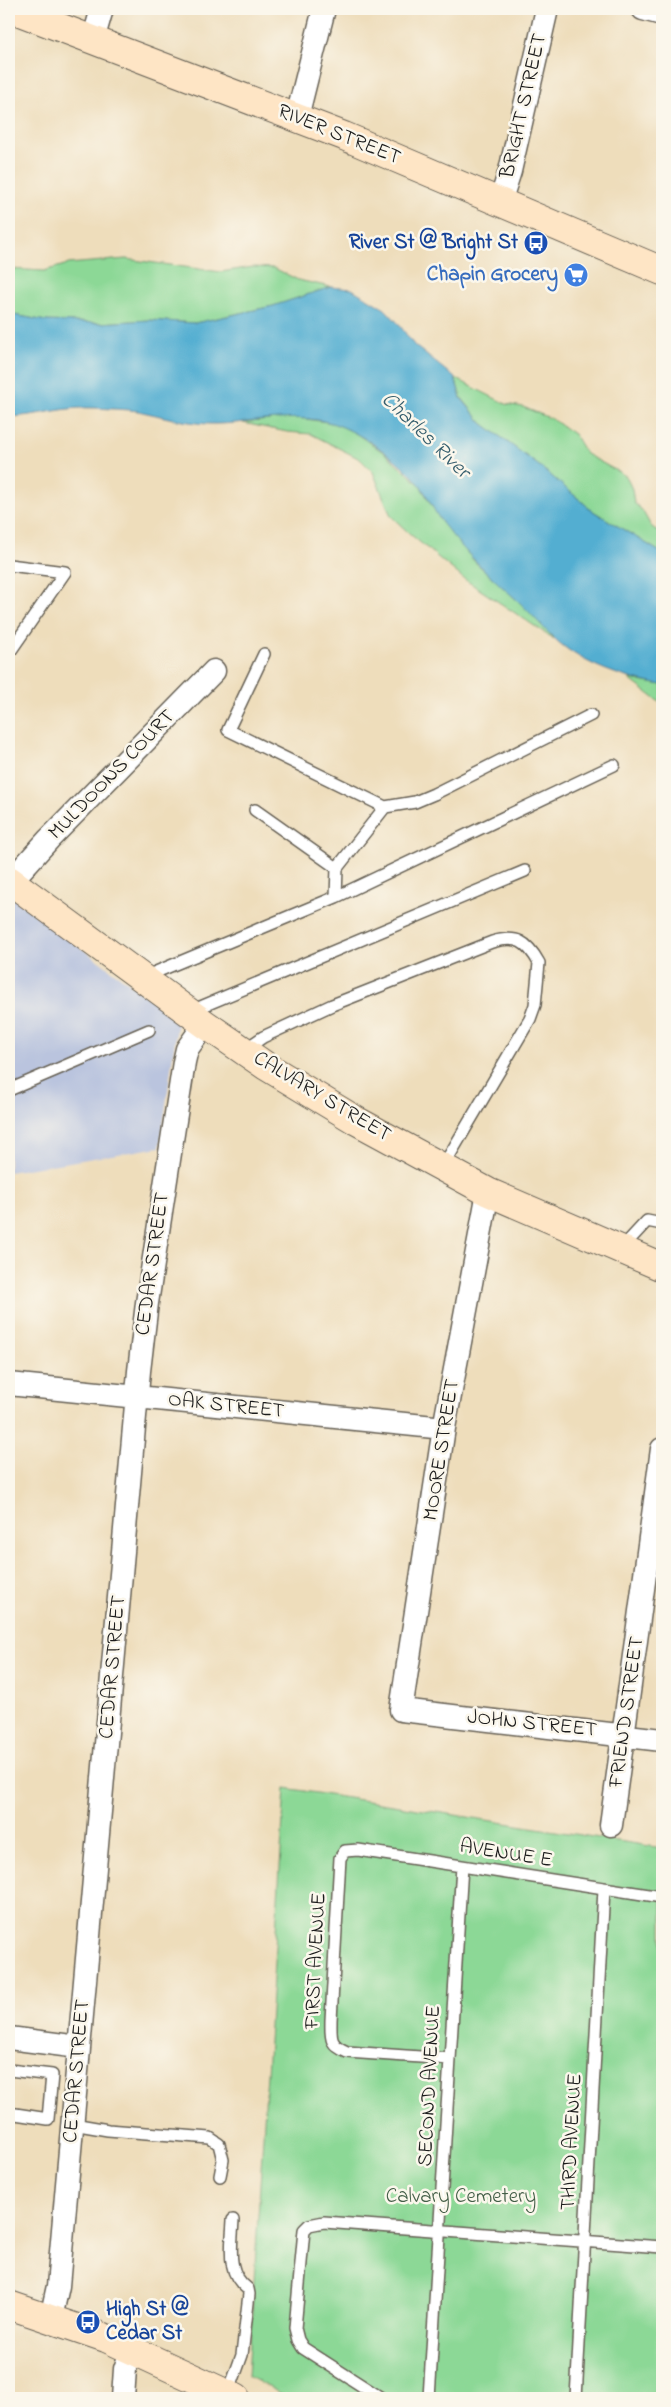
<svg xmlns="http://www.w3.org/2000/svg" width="671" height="2407" viewBox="0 0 671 2407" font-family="'Indie Flower',sans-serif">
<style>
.industrial{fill:#bac4de}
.green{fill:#8cd896;stroke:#547a59}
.water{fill:#53aed1;stroke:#386576}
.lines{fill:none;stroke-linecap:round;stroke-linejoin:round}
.lane-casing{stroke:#666054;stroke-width:14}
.street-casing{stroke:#666054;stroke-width:25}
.secondary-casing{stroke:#666054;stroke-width:30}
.lane{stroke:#fff;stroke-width:11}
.street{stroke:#fff;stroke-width:22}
.secondary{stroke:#fee5c5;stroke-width:28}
.labels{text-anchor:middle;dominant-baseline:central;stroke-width:5;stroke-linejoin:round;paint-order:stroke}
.street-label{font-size:21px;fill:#1c1c1c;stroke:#fbf7ec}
.transit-label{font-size:21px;font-weight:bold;fill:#164399;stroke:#fbf7ec;text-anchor:end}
.shop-label{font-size:21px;font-weight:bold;fill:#366cbe;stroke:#fbf7ec;text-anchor:end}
.park-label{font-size:21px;fill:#435e47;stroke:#fbf7ec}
.water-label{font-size:22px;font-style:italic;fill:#355e6d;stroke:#fbf7ec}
</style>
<rect width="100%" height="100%" fill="#fbf7ec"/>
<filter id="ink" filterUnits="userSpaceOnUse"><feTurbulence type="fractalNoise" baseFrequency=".02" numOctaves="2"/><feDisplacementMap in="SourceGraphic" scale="10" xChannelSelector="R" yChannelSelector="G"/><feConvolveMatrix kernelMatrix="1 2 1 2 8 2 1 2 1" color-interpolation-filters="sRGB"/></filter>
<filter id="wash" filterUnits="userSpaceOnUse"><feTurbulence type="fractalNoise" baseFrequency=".0096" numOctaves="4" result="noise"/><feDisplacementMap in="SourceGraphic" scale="20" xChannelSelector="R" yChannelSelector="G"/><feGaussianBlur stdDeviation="1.12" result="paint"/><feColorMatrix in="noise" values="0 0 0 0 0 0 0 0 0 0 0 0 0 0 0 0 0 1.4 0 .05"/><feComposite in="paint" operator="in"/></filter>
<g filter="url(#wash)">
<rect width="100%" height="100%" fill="#edb"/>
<path class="industrial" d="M9 895 178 1019 160 1147 9 1172Z"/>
<path class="green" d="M126 259 221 272 253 267 274 268 298 280 331 287 273 306 195 323 149 320 100 323 46 321 9 314V269L44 271 68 264Z
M455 378 506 404 523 407 552 419 574 434 586 454 626 476 632 489 634 503 642 510 651 526 662 535V553L593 511 542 468 482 423 461 397Z
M292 417 333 423 351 430 386 454 419 484 442 522 475 562 537 618 554 639 464 579 410 534 391 516 373 472 360 459 311 434 287 432 243 423Z
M629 679 662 685V704Z
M285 1788 662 1848V2398H289L248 2376Z"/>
<path class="water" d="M331 287 352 289 385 309 398 323 414 345 455 378 461 398 482 423 542 468 593 511 662 553V685C625 679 583 665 555 639 542 627 531 613 518 601 490 576 466 554 443 524 434 512 429 498 420 485 405 465 373 442 351 431 307 407 256 425 209 424 184 423 162 416 138 411 124 409 109 409 96 408 66 406 38 416 9 417V314L46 321 100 323 149 320 195 323 273 306Z"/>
</g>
<g filter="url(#ink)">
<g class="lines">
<defs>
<path id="lane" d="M9 565 65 572 9 653
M264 654 228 730 385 807 337 868 336 897
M385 807 415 802 434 794 591 715
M255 810 337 868
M144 977 336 897 614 765
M191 1011 525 871
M244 1050 263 1037 332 1005 492 942C517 935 527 941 539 963L535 1005 530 1019 442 1168
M9 1090 149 1030
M621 1249 647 1221 662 1224
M450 2059 347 2052C329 2044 331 2039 331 2020L340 1858 345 1851 358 1850 662 1897
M9 2070 52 2075 48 2119 9 2113
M73 2124 108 2130 210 2138 219 2144 223 2160 220 2176
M228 2394 242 2355 249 2294 248 2289C225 2273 232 2245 233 2220
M381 2398 303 2348 298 2340 295 2328 304 2230 309 2225 324 2222 662 2247
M429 2398 462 1866
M576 2398 604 1889"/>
<path id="street" d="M643 9 662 14
M93 40 102 9
M297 117 324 9
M500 202 510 171 547 9
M11 881 49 839 214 671
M488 1192 444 1428 401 1710 662 1740
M9 1384 444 1428
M611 1825 662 1449
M9 2038 79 2047
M51 2318 58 2286 139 1371 147 1303 184 1062 187 1049 205 1024
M123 2398 125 2369 132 2349"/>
<path id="secondary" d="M12 9 344 136 662 271
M9 880 205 1024 266 1066 357 1121 488 1192 662 1267
M9 2305 106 2338 236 2398"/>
</defs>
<use href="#lane" class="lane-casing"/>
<use href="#street" class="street-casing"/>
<use href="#secondary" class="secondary-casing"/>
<use href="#lane" class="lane"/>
<use href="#street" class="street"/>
<use href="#secondary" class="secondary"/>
</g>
</g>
<defs>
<symbol id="bus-disc" viewBox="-11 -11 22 22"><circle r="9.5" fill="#1a4fb4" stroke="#fbf7ec"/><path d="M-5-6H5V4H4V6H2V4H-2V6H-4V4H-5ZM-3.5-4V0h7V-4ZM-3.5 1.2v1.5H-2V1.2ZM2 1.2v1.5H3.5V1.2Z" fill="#fff"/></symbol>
<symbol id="supermarket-disc" viewBox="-11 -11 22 22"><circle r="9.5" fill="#3f7fe0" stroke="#fbf7ec"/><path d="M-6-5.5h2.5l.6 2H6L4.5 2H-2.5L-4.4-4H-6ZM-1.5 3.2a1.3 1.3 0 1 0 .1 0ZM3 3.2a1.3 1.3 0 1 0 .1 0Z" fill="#fff"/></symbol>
</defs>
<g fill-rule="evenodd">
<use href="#bus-disc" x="522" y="229" width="28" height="28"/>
<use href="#supermarket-disc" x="562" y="261" width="28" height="28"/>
<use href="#bus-disc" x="74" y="2308" width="28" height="28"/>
</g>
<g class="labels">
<g class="street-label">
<text transform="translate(524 106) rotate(-77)">BRIGHT STREET</text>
<text transform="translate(339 135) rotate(22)">RIVER STREET</text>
<text transform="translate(112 775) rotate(-46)">MULDOONS COURT</text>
<text transform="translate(322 1097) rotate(31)">CALVARY STREET</text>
<text transform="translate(153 1264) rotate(-82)">CEDAR STREET</text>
<text transform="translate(226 1406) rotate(6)">OAK STREET</text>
<text transform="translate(442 1450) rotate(-81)">MOORE STREET</text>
<text transform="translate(113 1667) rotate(-85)">CEDAR STREET</text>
<text transform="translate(627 1712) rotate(-82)">FRIEND STREET</text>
<text transform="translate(532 1724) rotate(6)">JOHN STREET</text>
<text transform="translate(506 1854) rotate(9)">AVENUE E</text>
<text transform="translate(316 1961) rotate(-87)">FIRST AVENUE</text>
<text transform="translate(77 2071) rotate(-85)">CEDAR STREET</text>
<text transform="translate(430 2086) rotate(-87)">SECOND AVENUE</text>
<text transform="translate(572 2142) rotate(-87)">THIRD AVENUE</text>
</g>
<g class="transit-label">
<text x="518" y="243">River St @ Bright St</text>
<text x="106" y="2310" text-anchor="start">High St @<tspan x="106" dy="24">Cedar St</tspan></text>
</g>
<g class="shop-label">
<text x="558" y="275">Chapin Grocery</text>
</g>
<g class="park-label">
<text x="461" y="2197">Calvary Cemetery</text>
</g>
<g class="water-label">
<text transform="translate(425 436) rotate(44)">Charles River</text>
</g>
</g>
<rect width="671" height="2407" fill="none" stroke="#fbf7ec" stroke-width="30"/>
</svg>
